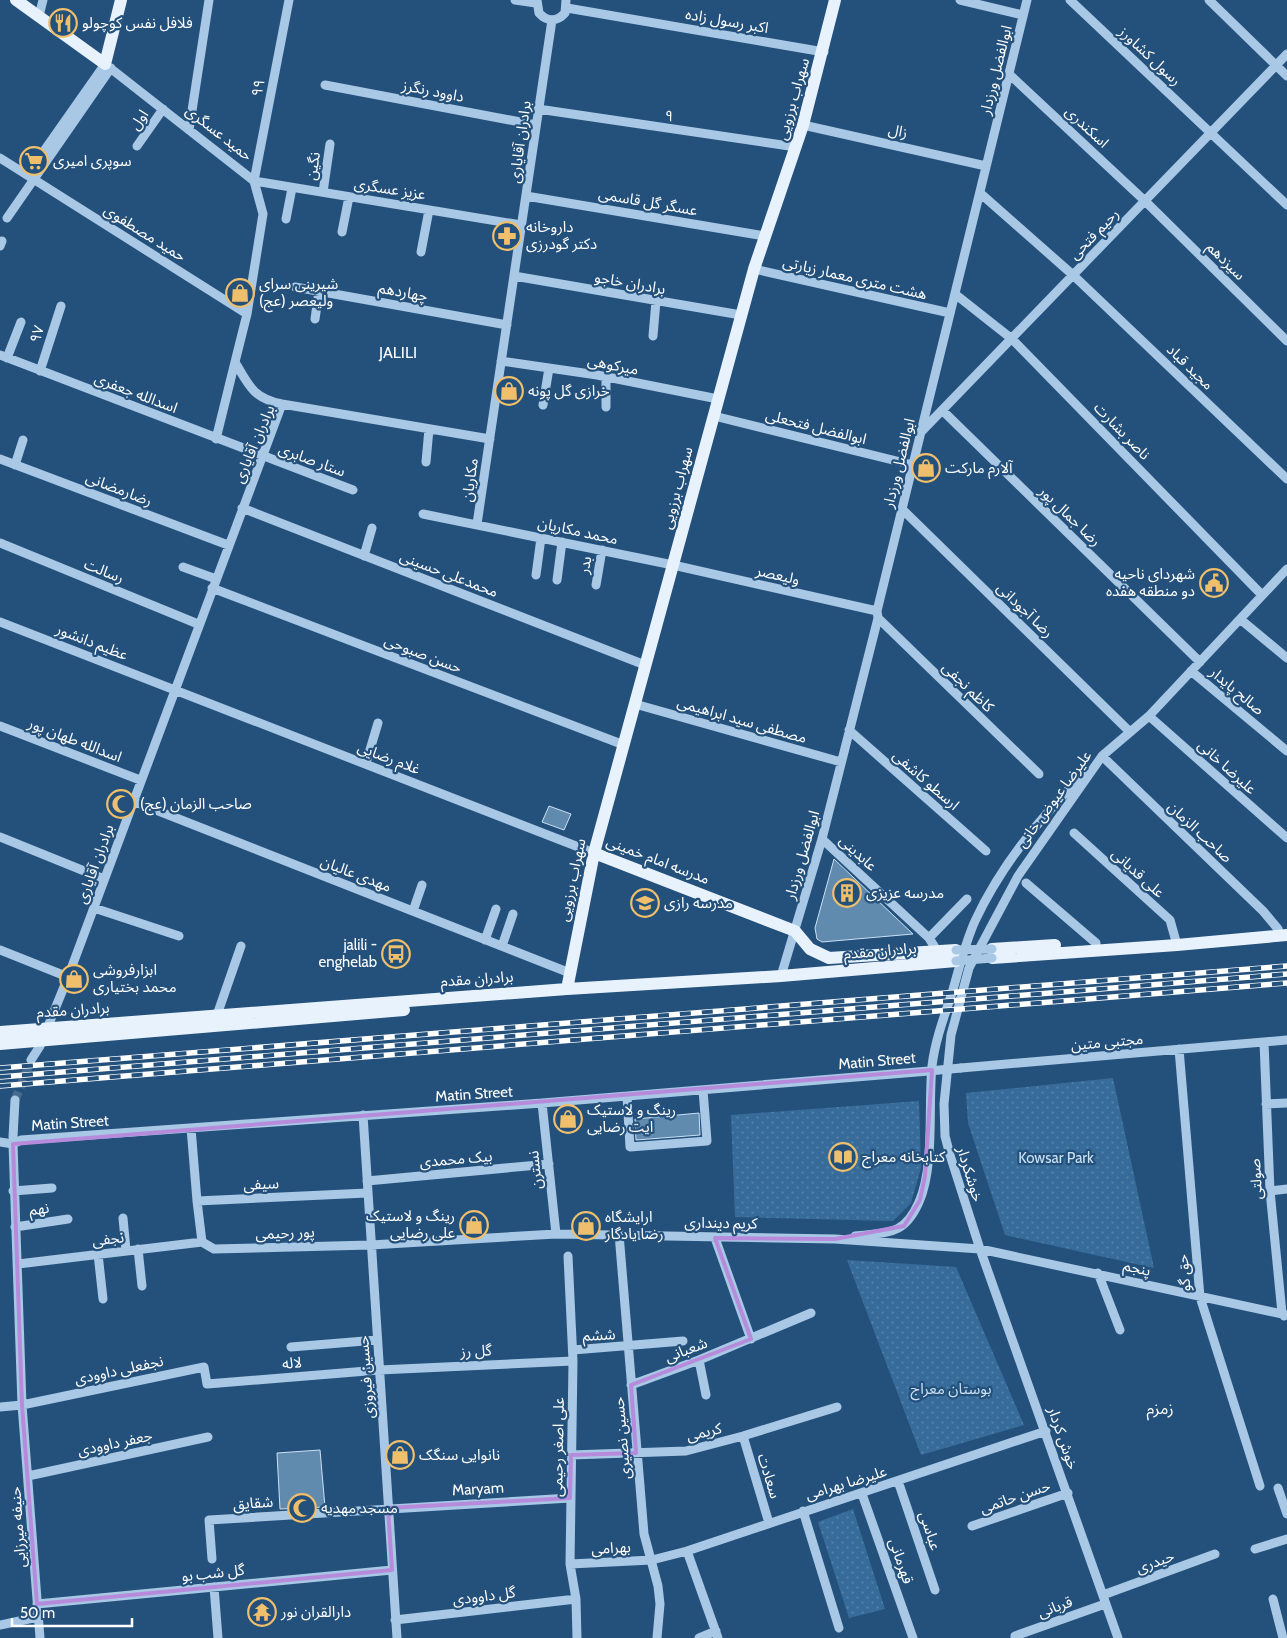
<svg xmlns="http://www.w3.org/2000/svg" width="1287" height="1638" viewBox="0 0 1287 1638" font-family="Cabin,'Noto Sans Arabic',sans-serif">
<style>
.park{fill:url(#park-dots)}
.building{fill:#618aaf;stroke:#cae1f4}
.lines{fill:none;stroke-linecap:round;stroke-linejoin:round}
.minor-tunnel{stroke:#456b90;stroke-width:9;stroke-dasharray:9 4.5;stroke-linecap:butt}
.minor{stroke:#a8c8e5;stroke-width:9}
.major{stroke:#e8f2fd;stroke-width:12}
.rail-casing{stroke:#fff;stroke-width:5.5}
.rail{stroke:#24517c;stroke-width:4;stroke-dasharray:11;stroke-linecap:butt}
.minor-bridge{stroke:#a8c8e5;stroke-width:9}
.marked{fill:none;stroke:#b68bdc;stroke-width:4;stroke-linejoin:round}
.labels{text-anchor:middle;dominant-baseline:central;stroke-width:4.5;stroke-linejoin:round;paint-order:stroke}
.street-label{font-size:15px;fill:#fff;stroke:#24517c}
.poi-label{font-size:15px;fill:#fff;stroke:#24517c;text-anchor:start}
.park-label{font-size:15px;fill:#cae1f4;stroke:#24517c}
.neighbourhood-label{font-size:16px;fill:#fff;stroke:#24517c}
</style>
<defs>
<pattern id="park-dots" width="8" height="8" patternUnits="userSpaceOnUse" patternTransform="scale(1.25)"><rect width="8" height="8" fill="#376c9a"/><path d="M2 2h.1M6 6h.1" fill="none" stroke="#5582a9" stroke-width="1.8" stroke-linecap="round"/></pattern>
</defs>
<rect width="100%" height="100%" fill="#24517c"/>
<path class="park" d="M1113 1078 1154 1268 1005 1235 968 1123 966 1093Z
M919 1101 921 1168 911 1203 893 1221 735 1217 731 1115Z
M847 1260 956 1267 1024 1425 921 1455Z
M853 1509 885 1609 849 1618 818 1522Z"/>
<path class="building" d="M549 806 571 814 564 830 542 822Z
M834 859 913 934 822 942 817 939 815 928Z
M699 1113 700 1135 636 1140 635 1119Z
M320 1450 325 1507 280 1509 277 1453Z"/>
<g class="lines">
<path class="minor-tunnel" d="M15 1100 31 1060"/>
<path class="minor" d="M289 0 254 181 521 225
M515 0 536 3
M537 0 539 13C547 22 557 22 565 13L566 0
M960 0 1023 15
M1070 0 1287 205
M1209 0 1287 76
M567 8 824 52
M39 16 43 0
M1009 74 1145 201 1287 341
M325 85 536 125
M538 109 796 147
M803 125 986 166
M189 130 209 0
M137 146 163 109
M0 158 247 314
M27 175 105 64 254 181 263 214 247 314 235 362C249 386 253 398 282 404L490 439
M323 192 330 144
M980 193 1073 275 1287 479
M526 196 765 236
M7 218 111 68
M286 219 292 188
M342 232 349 197
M0 246 2 241
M421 252 429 210
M754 269 950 313
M514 276 741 315
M295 287 507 325
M955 294 1012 339 1262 595
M315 319 319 291
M653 336 656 301
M0 355 353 490
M7 358 21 322
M501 361 597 375 718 399
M40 371 61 306
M543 405 549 368
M606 407V377
M943 411 1200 662
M714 416 913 465
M920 433 1287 54
M216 439 235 362
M0 459 228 545
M426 462 429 429
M15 465 23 440
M242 508 645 665
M902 509 1129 731
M423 514 673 565 877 611
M477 524 552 20
M0 543 198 624
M364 556 372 528
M183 567 216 579
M536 575 541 538
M557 580 562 542
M596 585 602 550
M212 588 624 745
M878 618 1039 774
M1240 619 1287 658
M0 622 594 853
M1191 671 1287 751
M635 704 841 762
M1149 716 1287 838
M0 726 140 780
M849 730 986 851
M1102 756 1263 911 1278 929 1280 935
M366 763 378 723
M133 801 570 973
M1074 833 1170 920 1177 945
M0 837 104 879
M822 839 929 938 939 954
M1026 883 1096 943V951
M94 908 179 936
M413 911 422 885
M929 938 967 899
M485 940 496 909
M502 946 513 914
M0 950 68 977
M781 976 822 839 878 618 877 611 1027 0
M217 1015 241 946
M1264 1042 1270 1191 1282 1313 1284 1316
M1179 1049 1200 1297 1260 1486
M31 1060 40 1046 68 977 282 404
M961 1068 1287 1040
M627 1096 630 1147 707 1141 703 1090
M542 1103 556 1234
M1266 1104 1287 1103
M363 1115 397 1638
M191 1128 197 1201
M13 1137 15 1100
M0 1142 13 1144 21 1140 542 1103 929 1071
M13 1144 22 1405 40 1638
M367 1181 549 1164
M13 1191 52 1188
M1270 1191 1287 1189
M123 1218 126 1250
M15 1227 68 1219
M619 1234 644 1534 658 1586 660 1604 657 1638
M855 1236C888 1232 904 1236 919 1202 935 1166 928 1105 932 1066 935 1041 944 1017 952 993 959 969 965 943 975 921 1001 865 1043 814 1086 772
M715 1238 751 1339
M202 1242 214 1249 371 1245 556 1234 835 1239 980 1249 1287 1315
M202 1242 197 1201 367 1193
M138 1249 142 1286
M98 1254 103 1299
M568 1256 573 1361 570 1564 576 1599 577 1638
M18 1264 202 1242
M1098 1273 1120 1330
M291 1347 377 1340
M573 1350 683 1341
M699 1360 706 1395
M631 1385 699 1360 811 1313
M0 1407 22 1405 204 1367 207 1384 379 1370 573 1361
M743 1436 769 1523
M571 1455 686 1451 743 1436 837 1407
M28 1476 208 1437
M898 1481 935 1590
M1278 1488 1287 1514
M862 1494 913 1638
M803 1511 839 1628
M972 1526 1068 1493
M1255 1549 1287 1539
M687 1551 718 1638
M212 1559 209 1520 570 1498
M570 1564 652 1560 687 1551 1046 1431
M214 1587 218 1638
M1103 1595 1215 1554
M1273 1599 1283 1638
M37 1604 392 1570
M395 1620 576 1599
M0 1625 38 1617
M699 1638 716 1631
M1015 1638V1636L1105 1604
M1118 1638 980 1249 950 1155 945 1136 944 1104 951 1035 969 968 1018 876 1102 756 1149 716 1287 569"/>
<path class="major" d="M16 0 105 64 121 0
M594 853 795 931 810 949 829 958 956 950
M992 949 1055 945
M992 958 1177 945 1287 935
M567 989 594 853 754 269 803 125 835 0
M0 1032 567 989 781 976 956 961
M0 1044 404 1010"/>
<defs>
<path id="rail" d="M0 1068 1287 966
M0 1077 1287 974
M0 1086 1287 983"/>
</defs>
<use href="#rail" class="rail-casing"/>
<use href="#rail" class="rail"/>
<path class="minor-bridge" d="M956 950 992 949
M956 961 992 958
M929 1071 961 1068"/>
</g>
<path class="marked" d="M932 1070 925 1176 920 1200 904 1226 835 1239 715 1238 751 1339 631 1385 636 1453 571 1455 570 1498 388 1508 392 1570 37 1604 22 1405 13 1144Z"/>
<defs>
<symbol id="restaurant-ring" viewBox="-11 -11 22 22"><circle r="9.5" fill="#24517c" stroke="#f0bf6b" stroke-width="1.5"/><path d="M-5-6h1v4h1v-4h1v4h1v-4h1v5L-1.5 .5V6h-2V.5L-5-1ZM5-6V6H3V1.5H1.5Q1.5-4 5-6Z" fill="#f0bf6b"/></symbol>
<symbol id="supermarket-ring" viewBox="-11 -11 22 22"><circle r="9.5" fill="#24517c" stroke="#f0bf6b" stroke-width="1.5"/><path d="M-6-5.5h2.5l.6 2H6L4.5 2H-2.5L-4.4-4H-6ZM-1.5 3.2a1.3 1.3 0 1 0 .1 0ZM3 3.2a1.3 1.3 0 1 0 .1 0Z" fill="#f0bf6b"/></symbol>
<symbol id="pharmacy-ring" viewBox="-11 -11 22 22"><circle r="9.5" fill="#24517c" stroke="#f0bf6b" stroke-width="1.5"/><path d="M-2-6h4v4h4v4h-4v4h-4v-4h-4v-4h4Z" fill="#f0bf6b"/></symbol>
<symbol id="shop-ring" viewBox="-11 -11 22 22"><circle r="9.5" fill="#24517c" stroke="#f0bf6b" stroke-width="1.5"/><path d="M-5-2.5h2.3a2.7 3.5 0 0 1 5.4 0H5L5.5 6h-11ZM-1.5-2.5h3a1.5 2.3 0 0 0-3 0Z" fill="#f0bf6b"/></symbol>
<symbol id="civic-ring" viewBox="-11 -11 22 22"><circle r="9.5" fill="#24517c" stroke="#f0bf6b" stroke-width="1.5"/><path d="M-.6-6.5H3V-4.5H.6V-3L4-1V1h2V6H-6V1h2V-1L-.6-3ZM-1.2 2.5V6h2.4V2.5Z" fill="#f0bf6b"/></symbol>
<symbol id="mosque-ring" viewBox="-11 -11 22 22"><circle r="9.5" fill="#24517c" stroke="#f0bf6b" stroke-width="1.5"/><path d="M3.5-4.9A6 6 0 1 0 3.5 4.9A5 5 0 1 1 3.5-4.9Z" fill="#f0bf6b"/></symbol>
<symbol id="building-ring" viewBox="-11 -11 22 22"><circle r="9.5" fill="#24517c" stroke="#f0bf6b" stroke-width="1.5"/><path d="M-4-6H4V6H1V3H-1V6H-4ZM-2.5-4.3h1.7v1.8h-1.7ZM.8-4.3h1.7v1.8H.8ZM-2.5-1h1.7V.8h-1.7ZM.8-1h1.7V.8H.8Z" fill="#f0bf6b"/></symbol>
<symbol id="school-ring" viewBox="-11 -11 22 22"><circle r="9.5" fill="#24517c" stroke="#f0bf6b" stroke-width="1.5"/><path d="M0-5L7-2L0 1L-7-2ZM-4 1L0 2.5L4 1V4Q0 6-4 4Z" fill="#f0bf6b"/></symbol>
<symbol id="bus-ring" viewBox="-11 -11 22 22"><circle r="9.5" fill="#24517c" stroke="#f0bf6b" stroke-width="1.5"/><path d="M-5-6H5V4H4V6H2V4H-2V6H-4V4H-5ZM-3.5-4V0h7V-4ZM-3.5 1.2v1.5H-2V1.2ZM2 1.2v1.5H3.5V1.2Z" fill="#f0bf6b"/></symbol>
<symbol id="library-ring" viewBox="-11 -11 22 22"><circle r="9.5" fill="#24517c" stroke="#f0bf6b" stroke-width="1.5"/><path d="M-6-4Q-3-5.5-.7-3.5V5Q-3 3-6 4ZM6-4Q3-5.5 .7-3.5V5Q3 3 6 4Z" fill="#f0bf6b"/></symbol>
<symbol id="temple-ring" viewBox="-11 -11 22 22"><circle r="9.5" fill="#24517c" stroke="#f0bf6b" stroke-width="1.5"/><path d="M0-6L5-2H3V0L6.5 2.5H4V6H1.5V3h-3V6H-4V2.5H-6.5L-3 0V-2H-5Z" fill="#f0bf6b"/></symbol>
</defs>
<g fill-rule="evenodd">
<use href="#restaurant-ring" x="47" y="7" width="32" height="32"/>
<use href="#supermarket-ring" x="18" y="145" width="32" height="32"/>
<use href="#pharmacy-ring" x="491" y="220" width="32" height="32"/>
<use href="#shop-ring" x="224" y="277" width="32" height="32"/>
<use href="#shop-ring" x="493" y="375" width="32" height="32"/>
<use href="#shop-ring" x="910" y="452" width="32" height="32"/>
<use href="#civic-ring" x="1198" y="567" width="32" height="32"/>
<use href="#mosque-ring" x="105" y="788" width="32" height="32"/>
<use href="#building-ring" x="831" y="877" width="32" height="32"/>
<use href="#school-ring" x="629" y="887" width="32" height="32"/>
<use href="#bus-ring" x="380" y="938" width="32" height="32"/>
<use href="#shop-ring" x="58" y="963" width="32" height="32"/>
<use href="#shop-ring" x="552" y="1103" width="32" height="32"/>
<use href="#library-ring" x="827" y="1141" width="32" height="32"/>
<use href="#shop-ring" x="458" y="1209" width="32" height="32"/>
<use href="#shop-ring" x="570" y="1210" width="32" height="32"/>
<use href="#shop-ring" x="384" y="1439" width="32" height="32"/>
<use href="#mosque-ring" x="286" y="1492" width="32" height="32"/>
<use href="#temple-ring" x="246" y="1596" width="32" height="32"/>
</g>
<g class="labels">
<g class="street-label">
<text transform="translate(727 21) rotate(10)">اکبر رسول زاده</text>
<text transform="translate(1150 56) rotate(43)">رسول کشاورز</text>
<text transform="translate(996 70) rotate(-76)">ابوالفضل ورزدار</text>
<text transform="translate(258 88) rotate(-79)">۹۹</text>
<text transform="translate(433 91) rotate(11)">داوود رنگرز</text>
<text transform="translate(793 99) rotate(-74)">سهراب برزویی</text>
<text transform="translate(669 116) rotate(8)">۹</text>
<text transform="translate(139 120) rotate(-56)">اول</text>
<text transform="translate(1087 127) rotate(43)">اسکندری</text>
<text transform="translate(898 131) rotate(12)">زال</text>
<text transform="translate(219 133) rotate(38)">حمید عسگری</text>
<text transform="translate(520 142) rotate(-82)">برادران آقایاری</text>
<text transform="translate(313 166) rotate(-81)">نگین</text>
<text transform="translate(390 189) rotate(9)">عزیز عسگری</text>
<text transform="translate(648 202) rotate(10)">عسگر گل قاسمی</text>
<text transform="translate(145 233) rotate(32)">حمید مصطفوی</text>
<text transform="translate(1094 234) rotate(-46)">رحیم فتحی</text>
<text transform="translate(1226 261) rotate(45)">سیزدهم</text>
<text transform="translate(855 278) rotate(13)">هشت متری معمار زیارتی</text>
<text transform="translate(630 283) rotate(10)">برادران خاجو</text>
<text transform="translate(403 292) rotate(10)">چهاردهم</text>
<text transform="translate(37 334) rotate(-73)">۹۷</text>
<text transform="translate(613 365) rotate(11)">میرکوهی</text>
<text transform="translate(1190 367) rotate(44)">مجید قباد</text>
<text transform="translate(136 393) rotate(21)">اسدالله جعفری</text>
<text transform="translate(816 427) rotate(14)">ابوالفضل فتحعلی</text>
<text transform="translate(1122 431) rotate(46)">ناصر بشارت</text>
<text transform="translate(254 444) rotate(-67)">برادران آقایاری</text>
<text transform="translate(312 460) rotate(20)">ستار صابری</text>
<text transform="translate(899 463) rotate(-76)">ابوالفضل ورزدار</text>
<text transform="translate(470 480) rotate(-82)">مکاریان</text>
<text transform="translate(677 488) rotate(-75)">سهراب برزویی</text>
<text transform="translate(119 489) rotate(21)">رضارمضانی</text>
<text transform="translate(1070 516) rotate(44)">رضا جمال پور</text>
<text transform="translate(578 531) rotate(12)">محمد مکاریان</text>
<text transform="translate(585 565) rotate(-79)">بدر</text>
<text transform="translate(104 571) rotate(22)">رسالت</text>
<text transform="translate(449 574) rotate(21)">محمدعلی حسینی</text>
<text transform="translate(778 575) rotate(13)">ولیعصر</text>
<text transform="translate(1025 610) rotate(44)">رضا آجودانی</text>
<text transform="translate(92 642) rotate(21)">عظیم دانشور</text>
<text transform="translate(423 654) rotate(21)">حسن صبوحی</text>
<text transform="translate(968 687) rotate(44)">کاظم نجفی</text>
<text transform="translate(1237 691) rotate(40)">صالح پایدار</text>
<text transform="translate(742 720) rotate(16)">مصطفی سید ابراهیمی</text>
<text transform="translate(75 740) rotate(21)">اسدالله طهان پور</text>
<text transform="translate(389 758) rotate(21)">غلام رضایی</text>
<text transform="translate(1227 767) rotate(42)">علیرضا خانی</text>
<text transform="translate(926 780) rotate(41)">ارسطو کاشفی</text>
<text transform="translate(1054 799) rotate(-54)">علیرضا عیوض خانی</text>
<text transform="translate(1200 832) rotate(43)">صاحب الزمان</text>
<text transform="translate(858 853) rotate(43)">عابدینی</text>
<text transform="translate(802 855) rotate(-74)">ابوالفضل ورزدار</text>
<text transform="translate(658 860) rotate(21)">مدرسه امام خمینی</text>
<text transform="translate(95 864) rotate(-70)">برادران آقایاری</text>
<text transform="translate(1138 873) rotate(42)">علی قدیانی</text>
<text transform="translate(356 874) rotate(21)">مهدی عالیان</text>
<text transform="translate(572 880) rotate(-78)">سهراب برزویی</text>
<text transform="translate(880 951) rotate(-5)">برادران مقدم</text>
<text transform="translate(477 979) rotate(-4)">برادران مقدم</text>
<text transform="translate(73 1010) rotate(-4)">برادران مقدم</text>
<text transform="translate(1107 1042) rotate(-5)">مجتبی متین</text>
<text transform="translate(877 1061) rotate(-5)">Matin Street</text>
<text transform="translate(474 1094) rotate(-4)">Matin Street</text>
<text transform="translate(70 1123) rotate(-4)">Matin Street</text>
<text transform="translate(456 1159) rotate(-5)">بیک محمدی</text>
<text transform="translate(535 1170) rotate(-96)">نسترن</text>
<text transform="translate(970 1174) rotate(73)">خوشکردار</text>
<text transform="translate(1256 1179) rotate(-93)">صولتی</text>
<text transform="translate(261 1184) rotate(-3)">سیفی</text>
<text transform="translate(39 1209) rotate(-8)">نهم</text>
<text transform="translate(721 1223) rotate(1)">کریم دینداری</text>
<text transform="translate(285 1233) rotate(-2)">پور رحیمی</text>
<text transform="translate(108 1239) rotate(-7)">نجفی</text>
<text transform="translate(1137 1268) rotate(13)">پنجم</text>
<text transform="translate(1184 1273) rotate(-95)">حق گو</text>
<text transform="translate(599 1335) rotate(-3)">ششم</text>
<text transform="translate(686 1350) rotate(-21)">شعبانی</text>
<text transform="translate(476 1351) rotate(-3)">گل رز</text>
<text transform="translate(292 1363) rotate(-5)">لاله</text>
<text transform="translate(119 1370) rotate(-12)">نجفعلی داوودی</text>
<text transform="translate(366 1377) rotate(-94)">حسین فیروزی</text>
<text transform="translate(704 1432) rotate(-13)">کریمی</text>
<text transform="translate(622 1438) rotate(-95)">حسین نصیری</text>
<text transform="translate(1063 1438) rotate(71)">خوش کردار</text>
<text transform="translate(115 1443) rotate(-12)">جعفر داوودی</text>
<text transform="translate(558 1447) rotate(-89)">علی اصغر رحیمی</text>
<text transform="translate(769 1476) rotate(73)">سعادت</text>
<text transform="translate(846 1483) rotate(-17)">علیرضا بهرامی</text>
<text transform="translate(478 1489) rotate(-3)">Maryam</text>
<text transform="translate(1015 1497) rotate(-19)">حسن حاتمی</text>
<text transform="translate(253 1503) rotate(-4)">شقایق</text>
<text transform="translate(18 1527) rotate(-94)">حنیفه میرزایی</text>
<text transform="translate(930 1531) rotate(72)">عباسی</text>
<text transform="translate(611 1548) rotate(-3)">بهرامی</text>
<text transform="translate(901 1561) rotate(71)">قهرمانی</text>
<text transform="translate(1155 1562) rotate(-20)">حیدری</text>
<text transform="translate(213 1573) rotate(-6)">گل شب بو</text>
<text transform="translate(484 1596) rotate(-7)">گل داوودی</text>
<text transform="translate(1055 1607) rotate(-20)">قربانی</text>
</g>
<g class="poi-label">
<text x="82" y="23">فلافل نفس کوچولو</text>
<text x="53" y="161">سوپری امیری</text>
<text x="526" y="227">داروخانه<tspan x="526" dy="17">دکتر گودرزی</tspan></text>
<text x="259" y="284">شیرینی سرای<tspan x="259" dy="17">ولیعصر (عج)</tspan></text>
<text x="528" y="391">خرازی گل پونه</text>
<text x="945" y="468">آلارم مارکت</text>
<text x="1195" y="574" text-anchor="end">شهردای ناحیه<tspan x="1195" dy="17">دو منطقه هفده</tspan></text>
<text x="140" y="804">صاحب الزمان (عج)</text>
<text x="866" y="893">مدرسه عزیزی</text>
<text x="664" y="903">مدرسه رازی</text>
<text x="377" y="945" text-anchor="end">jalili -<tspan x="377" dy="17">enghelab</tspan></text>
<text x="93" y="970">ابزارفروشی<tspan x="93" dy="17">محمد بختیاری</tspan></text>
<text x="587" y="1110">رینگ و لاستیک<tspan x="587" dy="17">ایت رضایی</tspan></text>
<text x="862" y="1157">کتابخانه معراج</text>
<text x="455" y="1216" text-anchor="end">رینگ و لاستیک<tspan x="455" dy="17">علی رضایی</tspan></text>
<text x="605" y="1217">ارایشگاه<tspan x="605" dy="17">رضا یادگار</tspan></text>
<text x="419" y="1455">نانوایی سنگک</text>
<text x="321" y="1508">مسجد مهدیه</text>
<text x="281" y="1612">دارالقران نور</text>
</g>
<g class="park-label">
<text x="1056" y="1158">Kowsar Park</text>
<text x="951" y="1389">بوستان معراج</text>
</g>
<g class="neighbourhood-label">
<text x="398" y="352">JALILI</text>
<text x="1160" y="1408">زمزم</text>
</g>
</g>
<path d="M12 1618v8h120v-8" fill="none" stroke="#ffffff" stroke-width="2.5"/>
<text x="20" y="1618" font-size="15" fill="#ffffff" stroke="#24517c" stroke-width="4" paint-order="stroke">50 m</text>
</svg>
